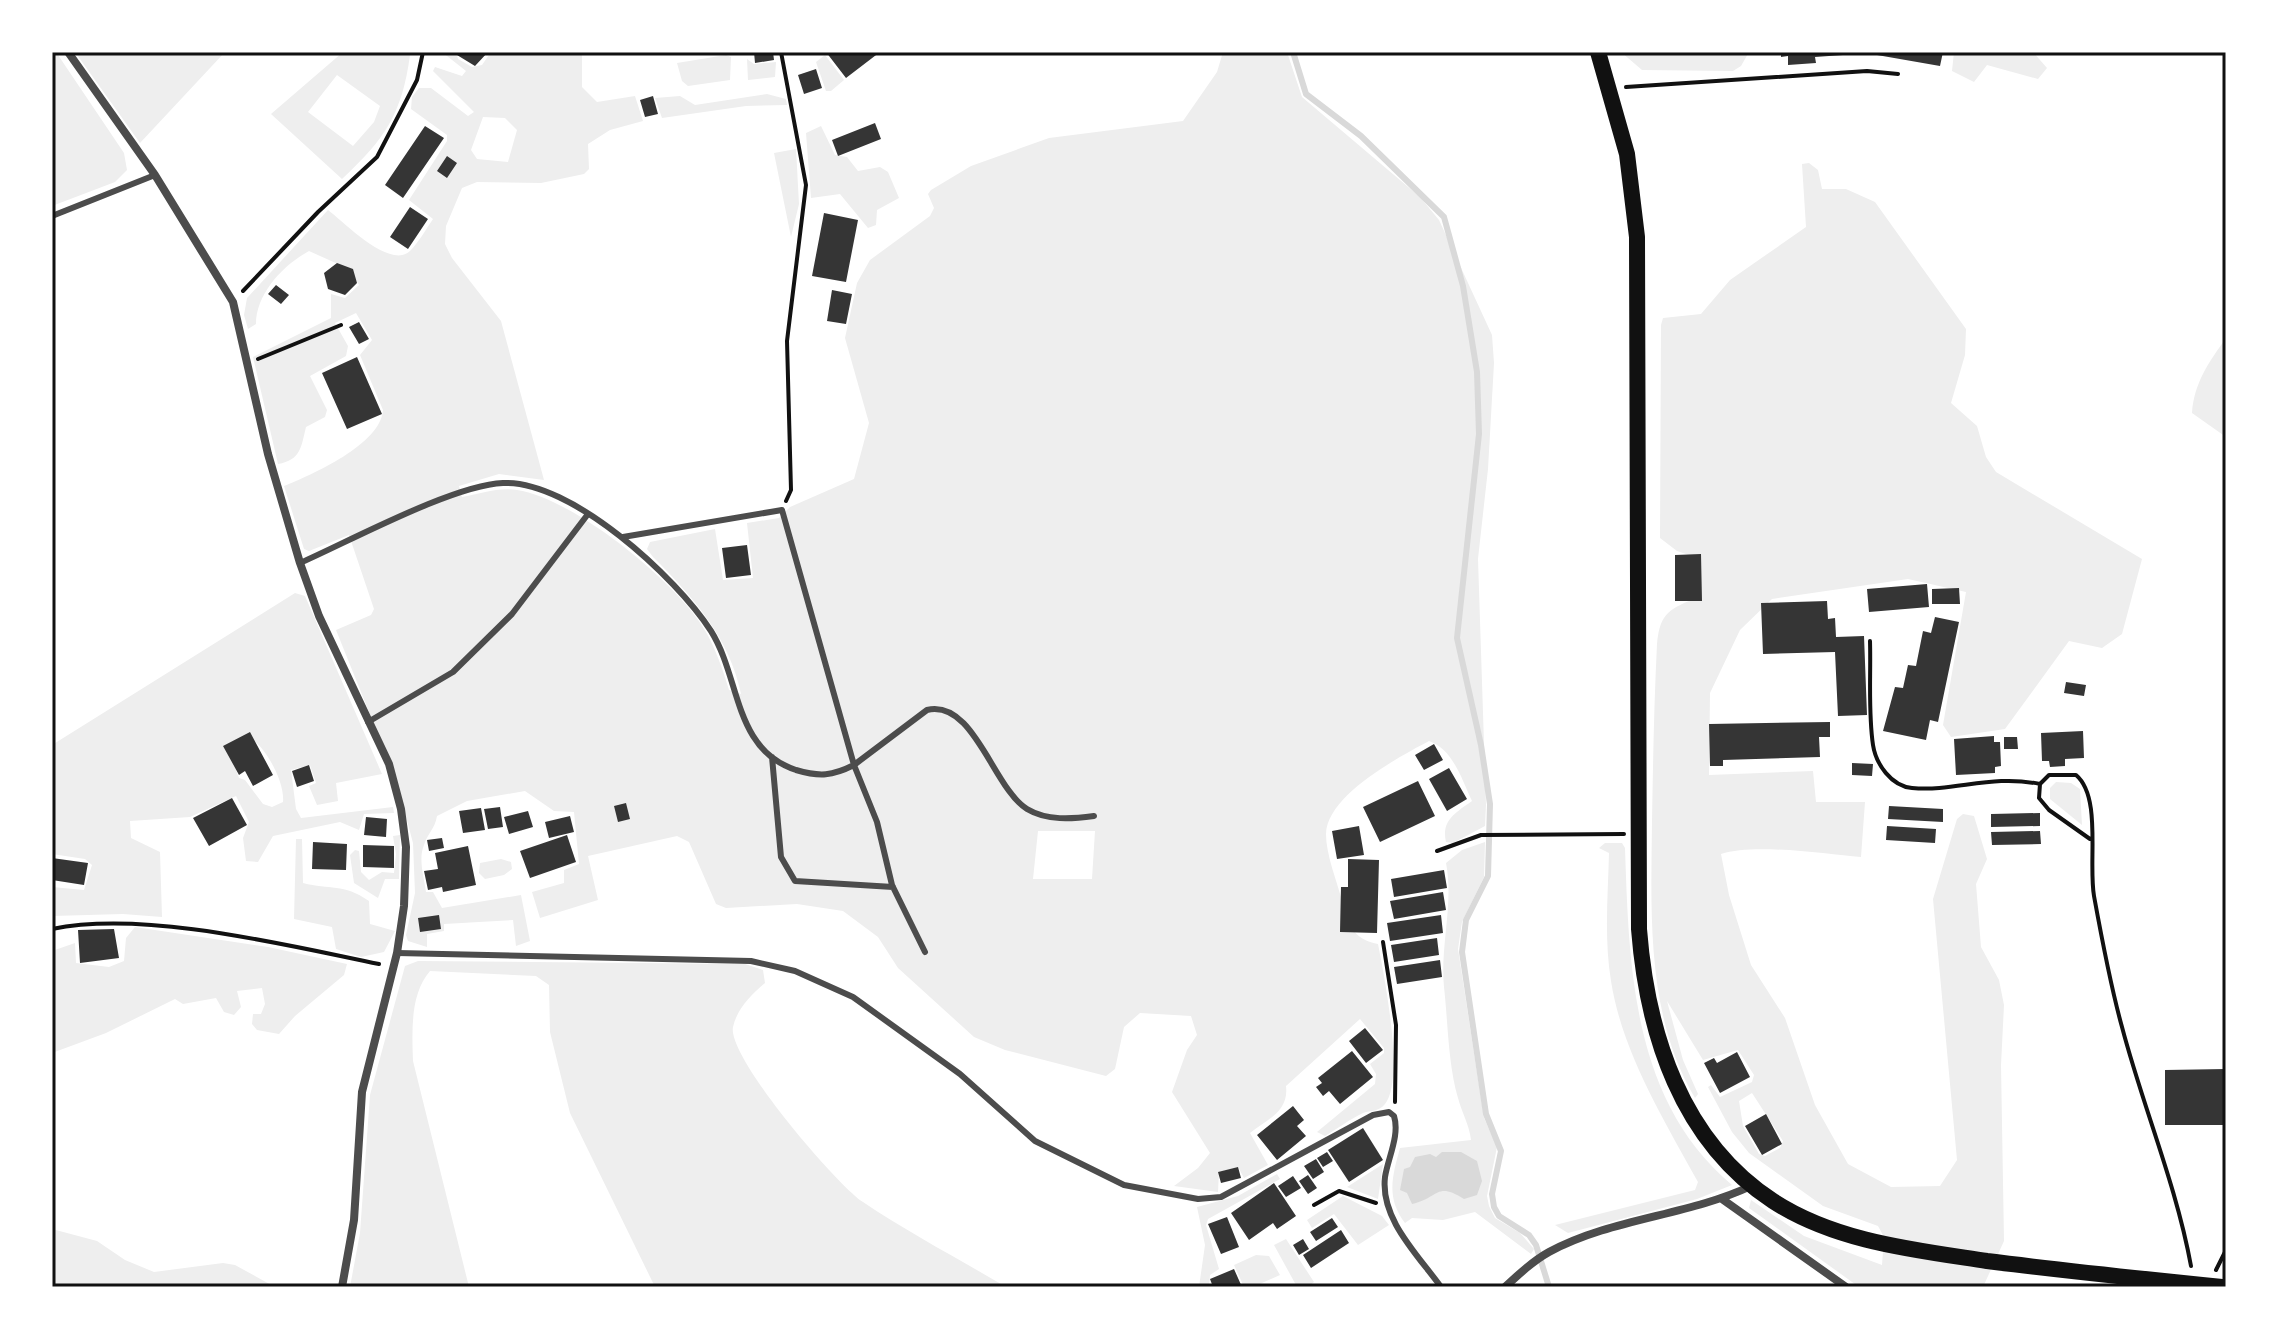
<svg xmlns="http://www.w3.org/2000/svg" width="2278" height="1339" viewBox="0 0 2278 1339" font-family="Jost,sans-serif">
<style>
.green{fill:#eee;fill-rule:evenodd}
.water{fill:#d9d9d9}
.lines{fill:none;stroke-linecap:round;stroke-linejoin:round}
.stream{stroke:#d9d9d9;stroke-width:6}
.building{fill:#353535}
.path{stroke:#111;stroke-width:4}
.service{stroke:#4c4c4c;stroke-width:6}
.minor{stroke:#4c4c4c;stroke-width:8}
.secondary{stroke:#111;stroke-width:16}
.neatline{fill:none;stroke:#111;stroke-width:3}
</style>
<rect width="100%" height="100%" fill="#fff"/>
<path class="green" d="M52 52H56L124 153 127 170 115 182 52 206Z
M75 52H225L140 143Z
M343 52 410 55C402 114 385 139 342 179L271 114ZM337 75 380 106 374 122 353 146 308 112Z
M442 52H456L458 59 472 67 482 65 491 52H582V87L597 102 635 96 643 121 610 130 588 144 589 169 584 174 541 183 477 182 462 188 446 226 445 244 452 258 501 321 544 480 499 474 459 486 462 497C479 494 499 487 517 490 573 498 679 583 706 632 716 650 723 670 729 690L741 694C730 638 692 596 653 557L647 549 650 542 715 529 723 580 753 578 747 523 779 518 790 507 854 479 869 423 845 338 857 283 870 260 930 216 934 208 928 194 931 190 971 166 1049 138 1183 121 1217 72 1223 52H1287L1302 97 1420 197 1439 220 1492 335 1494 363 1488 469 1478 559 1486 805 1485 826 1453 843 1446 842C1441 821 1455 813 1472 801 1462 780 1453 749 1429 741 1399 757 1327 795 1326 834 1326 855 1337 881 1342 901 1347 924 1353 939 1378 944 1384 975 1405 1079 1385 1104 1379 1112 1371 1110 1363 1113 1350 1119 1337 1129 1325 1136L1317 1132 1375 1084 1376 1074 1370 1064 1384 1053V1048L1360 1019 1286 1086C1289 1111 1268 1119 1250 1133L1268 1165 1244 1178 1238 1167 1219 1172 1218 1192 1174 1186 1198 1168 1210 1153 1172 1092 1187 1050 1197 1035 1191 1016 1140 1013 1124 1027 1115 1069 1106 1076 1005 1050 974 1037 898 968 878 937 843 911 797 904 726 908 716 904 689 842 677 836 588 856 598 900 540 918 532 892 564 883V870L579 864 574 812 554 811 525 791 467 801 437 816C435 829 427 834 424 845 418 859 424 877 426 892H433L442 908 521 895 530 941 516 946 513 920 444 924V931L427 934V947L408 941 406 935 415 893 413 843 396 779 336 630 371 615 374 609 349 535 309 551 304 549 284 486C312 475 381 444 383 410L360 355 372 340 356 313 335 323 348 346 346 356 310 376 327 410 325 417 306 427C301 447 301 460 278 464L253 357 331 318V294L345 298 359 285 349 269 309 251C283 265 256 294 256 324L248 329 244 315 247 298 328 210C344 222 390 270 410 251 419 242 426 229 433 219L409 200 447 141V135L411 109 412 97 419 88H431L468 116 474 112 433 71 435 67 462 76 466 71ZM483 117 505 118 517 130 508 162 477 159 471 150ZM1038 831H1095L1092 879H1033Z
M1621 52H1749L1741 66 1733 71 1642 70Z
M1954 52H2033L2047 68 2038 79 1987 65 1974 82 1952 71Z
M726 55 731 57 730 80 688 86 682 81 677 63Z
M825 55 844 80 831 91H826L816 62Z
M747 59 754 64 776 62 775 77 748 80Z
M767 94 786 99 787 105 746 106 662 118 655 98 680 96 695 105Z
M821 126 835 155 847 157 858 171 880 167 888 172 899 198 877 210 876 225 868 228 840 194 811 198 806 133Z
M796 149 799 204 791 237 774 153Z
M1809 163 1818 170 1822 189H1846L1875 202 1966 329 1965 355 1951 403 1977 426 1986 457 1996 472 2142 559 2122 634 2102 648 2069 641 2005 729 1951 737 1943 725 1966 592 1908 579 1772 599 1740 630 1710 693 1709 775 1813 771 1816 802H1865L1861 857C1825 854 1754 843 1721 854L1729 895 1751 965 1785 1018 1815 1105 1848 1164 1891 1187 1940 1186 1957 1160 1933 899 1957 819 1963 814 1974 816 1987 859 1976 884 1981 947 1999 980 2004 1005 2001 1065 2004 1241 1983 1287H1859L1749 1208 1751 1200 1804 1236 1882 1265 1884 1237 1878 1226 1823 1206 1749 1153 1732 1132 1708 1087 1711 1085 1720 1097 1752 1082 1754 1075 1738 1050 1703 1060 1667 1001 1683 1060 1698 1094 1695 1098C1646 1015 1651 915 1652 822 1653 763 1654 704 1657 644 1660 612 1670 609 1698 597V558L1677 551 1660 538 1661 325 1663 318 1701 314 1730 280 1806 227 1802 164ZM1752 1093 1783 1141 1780 1148 1765 1156 1759 1154 1743 1126 1739 1101Z
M2226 338V437L2192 413C2194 383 2209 362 2226 338Z
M295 593 305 596 382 774 336 783 338 801 317 805 309 786 316 783 310 765 291 770 296 809 301 818 393 807 394 813 364 814 359 830 340 822 273 836 258 862 246 861 243 838 249 822 236 796 190 817 130 821 131 838 160 852 162 917 123 914 52 916V887L84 890 92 865 85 859 52 854V745ZM249 737C266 747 285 782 283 802L272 807 263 804 245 780 239 778 228 748Z
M2056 782 2071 783 2080 789 2082 825 2050 799V788Z
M400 835 399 879H385L378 898 354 883 350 855 355 850 359 851 361 872 369 880 382 872 394 873 396 854 393 836Z
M296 839H302L303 883C330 890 343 883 369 901L370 924 395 931 384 952 361 957 336 949 332 927 294 919Z
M1485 842 1484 877 1462 922 1458 949 1484 1118 1497 1147 1487 1196 1489 1206 1495 1218 1520 1233 1534 1249 1531 1254 1475 1212 1443 1220 1412 1218 1405 1223C1386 1198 1392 1177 1400 1148L1471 1140C1469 1124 1462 1113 1458 1098 1448 1064 1448 1022 1444 987 1440 945 1454 904 1446 863L1462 850Z
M1605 843H1622L1625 848C1629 968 1632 1101 1732 1185L1697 1199 1568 1233 1555 1225 1695 1190 1698 1182C1664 1120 1622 1052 1611 981 1604 938 1608 895 1609 853L1599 848Z
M501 859 511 862 512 869 504 875 485 879 479 873 480 863Z
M135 927 268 947 347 964 344 975 295 1016 279 1034 257 1030 252 1024 253 1014H261L265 1004 262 988 237 991 241 1007 234 1015 224 1012 216 998 183 1004 175 999 106 1033 52 1053V951L75 943 76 963 109 967 124 961 126 938Z
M418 961 745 964 763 970 765 983C751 995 737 1009 733 1027 727 1057 836 1184 863 1202 909 1233 959 1259 1006 1287H655L570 1113 550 1032 549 985 536 976 430 971C410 994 412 1031 413 1061L469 1287H350L360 1233 370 1095 405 966Z
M1383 1164 1378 1199 1347 1187Z
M1277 1174 1280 1179 1208 1219 1206 1225 1219 1269 1210 1275 1209 1287H1199L1205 1245 1197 1207 1238 1196Z
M1343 1196 1382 1216 1389 1225 1358 1245 1334 1214 1312 1228 1307 1220Z
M52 1229 97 1241 125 1260 154 1272 223 1263 235 1265 275 1287H52Z
M1286 1239 1314 1282 1308 1287 1296 1285 1274 1245Z
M1256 1255 1269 1256 1280 1275 1253 1287H1244L1234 1265Z"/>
<path class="water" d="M1442 1152H1461L1477 1161 1482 1181 1477 1195 1464 1199C1436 1181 1439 1198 1412 1204L1407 1193 1400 1190 1404 1169 1410 1167 1415 1157 1430 1154 1436 1157Z"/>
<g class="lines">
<path class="stream" d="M1293 52 1306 94 1361 136 1444 217 1463 286 1477 372 1479 434 1457 638 1481 745 1490 804 1488 876 1466 920 1462 952 1486 1114 1501 1151 1492 1194 1494 1207 1499 1216 1529 1235 1536 1245 1549 1287"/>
</g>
<path class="building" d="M458 52H488L475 66 457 55Z
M754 52H773L774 60 755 63Z
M826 52H880L846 78Z
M1781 52H1857V54L1815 57 1816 63 1788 65V56L1781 57Z
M1878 52H1943L1940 66 1877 55Z
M816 69 822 88 804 94 798 75Z
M653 96 658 114 645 117 640 100Z
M875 123 881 139 838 156 832 140Z
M425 126 444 138 403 198 385 185Z
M447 156 457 163 447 178 437 171Z
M410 207 428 219 408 249 390 237Z
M824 213 858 220 846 282 812 276Z
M337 263 353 269 357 283 345 295 328 289 324 273Z
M276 285 289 295 281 304 268 294Z
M832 290 852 294 846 324 827 321Z
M359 322 369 339 359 344 349 327Z
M357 357 382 414 347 429 322 373Z
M747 545 751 575 726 578 722 548Z
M1701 554 1702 601H1675V555Z
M1927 584 1929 607 1869 612 1867 589Z
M1959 588 1960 604H1932V589Z
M1827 601 1828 619 1835 618 1836 637 1864 636 1867 715 1838 716 1835 652 1763 654 1761 603Z
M1935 617 1959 622 1938 722 1930 720 1926 740 1883 731 1895 687 1903 688 1908 665 1916 666 1923 631 1931 633Z
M2066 682 2086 685 2084 696 2064 693Z
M1830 722V737H1819L1820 757 1723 760V766H1710L1709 724Z
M2083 731 2084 758 2065 759V766L2050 767 2049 761H2042L2041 733Z
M250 732 273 775 253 786 245 771 239 775 223 746Z
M1994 736V742H2000L2001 766 1995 767V773L1956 775 1954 739Z
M2004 737H2017L2018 749H2004Z
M1434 744 1443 760 1424 770 1415 755Z
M1852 763 1873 764 1872 776 1852 775Z
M309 765 314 781 297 787 292 771Z
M1449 768 1467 799 1447 811 1429 779Z
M1418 781 1435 816 1380 842 1363 807Z
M232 798 247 825 209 846 193 818Z
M626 803 630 819 618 822 614 806Z
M1889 806 1943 809V822L1888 819Z
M500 807 503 827 488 829 484 809Z
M481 808 485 830 463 833 459 811Z
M528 811 533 827 509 834 504 817Z
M2040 813V826L1991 827V814Z
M570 816 574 832 549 838 545 822Z
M366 817 387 819 386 837 364 835Z
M1359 826 1364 855 1337 859 1332 831Z
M1887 826 1936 829 1935 843 1886 840Z
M2040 831 2041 844 1992 845 1991 832Z
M567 835 576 862 530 878 520 851Z
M442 838 444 848 429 851 427 840Z
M313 842 347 844 346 870 312 869Z
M363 845 394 846V868L363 867Z
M468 846 476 885 443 892 442 887 428 890 424 871 438 869 435 853Z
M52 858 88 863 84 885 52 880Z
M1348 859 1379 860 1377 933 1340 932 1341 887H1348Z
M1444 870 1447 888 1394 897 1391 879Z
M1443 892 1446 910 1394 919 1390 901Z
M439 915 441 929 420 932 418 918Z
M1441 915 1443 933 1390 941 1387 923Z
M114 929 119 958 80 963 78 930Z
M1437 938 1439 955 1394 962 1391 945Z
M1440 960 1442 977 1397 984 1394 967Z
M1365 1028 1383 1050 1366 1063 1349 1041Z
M1352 1051 1373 1077 1340 1104 1329 1091 1323 1096 1316 1087 1322 1083 1318 1078Z
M1737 1052 1750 1077 1720 1093 1704 1063 1714 1058 1717 1063Z
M2226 1069V1125H2165V1070Z
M1293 1106 1304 1120 1297 1126 1306 1136 1277 1160 1257 1135Z
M1766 1114 1782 1144 1762 1155 1745 1126Z
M1363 1128 1383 1160 1349 1182 1328 1150Z
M1327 1152 1333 1161 1323 1167 1317 1158Z
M1316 1159 1324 1172 1313 1179 1304 1166Z
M1238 1167 1241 1178 1221 1183 1218 1172Z
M1308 1175 1317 1188 1308 1194 1299 1181Z
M1293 1176 1301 1188 1286 1197 1278 1186Z
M1274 1183 1296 1216 1277 1229 1273 1223 1249 1240 1231 1213Z
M1227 1217 1239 1247 1221 1254 1208 1224Z
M1332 1218 1338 1227 1316 1241 1310 1232Z
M1341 1230 1349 1243 1311 1268 1303 1255Z
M1303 1239 1309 1249 1299 1255 1293 1245Z
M1234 1269 1242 1287H1213L1210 1279Z"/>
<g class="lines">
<path class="path" d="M781 52 806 185 787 341 791 490 786 501
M1626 87 1867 71 1898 74
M243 291 318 212 377 157 417 80 423 52
M258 359 341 325
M1870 641C1871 675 1868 712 1873 745 1876 764 1891 786 1912 788 1955 792 1991 774 2040 784
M2090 839 2049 810 2039 798 2040 784 2049 775H2076C2102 797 2088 862 2094 896 2102 940 2110 984 2122 1027 2143 1107 2176 1184 2191 1266
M1437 851 1481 835 1624 834
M52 929C145 910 285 945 379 964
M1383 942 1396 1025 1395 1102
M1314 1205 1339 1191 1376 1203
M2216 1270 2226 1250"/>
<path class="service" d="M52 216 155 175
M300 563C350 541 453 485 503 483 571 480 676 577 711 631 741 679 733 749 796 770 820 777 832 776 854 765L782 510 623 537
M368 722 453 672 512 614 588 514
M772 757 781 857 795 881 893 887
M925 952 892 885 877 822 854 765 927 710C974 699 993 788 1027 809 1047 821 1072 819 1094 816
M397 953 751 961 795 971 853 997 960 1074 1035 1141 1124 1185 1198 1199 1221 1197 1373 1115 1389 1112 1394 1116C1400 1135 1388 1158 1385 1177 1380 1219 1418 1255 1441 1287"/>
<path class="minor" d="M68 52 155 175 233 302 268 454 300 563 319 616 389 764 401 809 406 847 404 906 397 953 362 1092 354 1220 342 1287
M1722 1199 1846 1287
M1505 1287C1519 1274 1533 1261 1549 1252 1612 1218 1687 1216 1751 1186"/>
<path class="secondary" d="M1598 52 1627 154 1637 237 1639 929C1647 1033 1681 1141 1773 1201 1836 1242 1915 1250 1987 1261 2066 1271 2144 1279 2222 1287"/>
</g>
<rect width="2278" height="1339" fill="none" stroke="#ffffff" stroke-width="108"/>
<rect x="54" y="54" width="2170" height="1231" class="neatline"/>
</svg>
